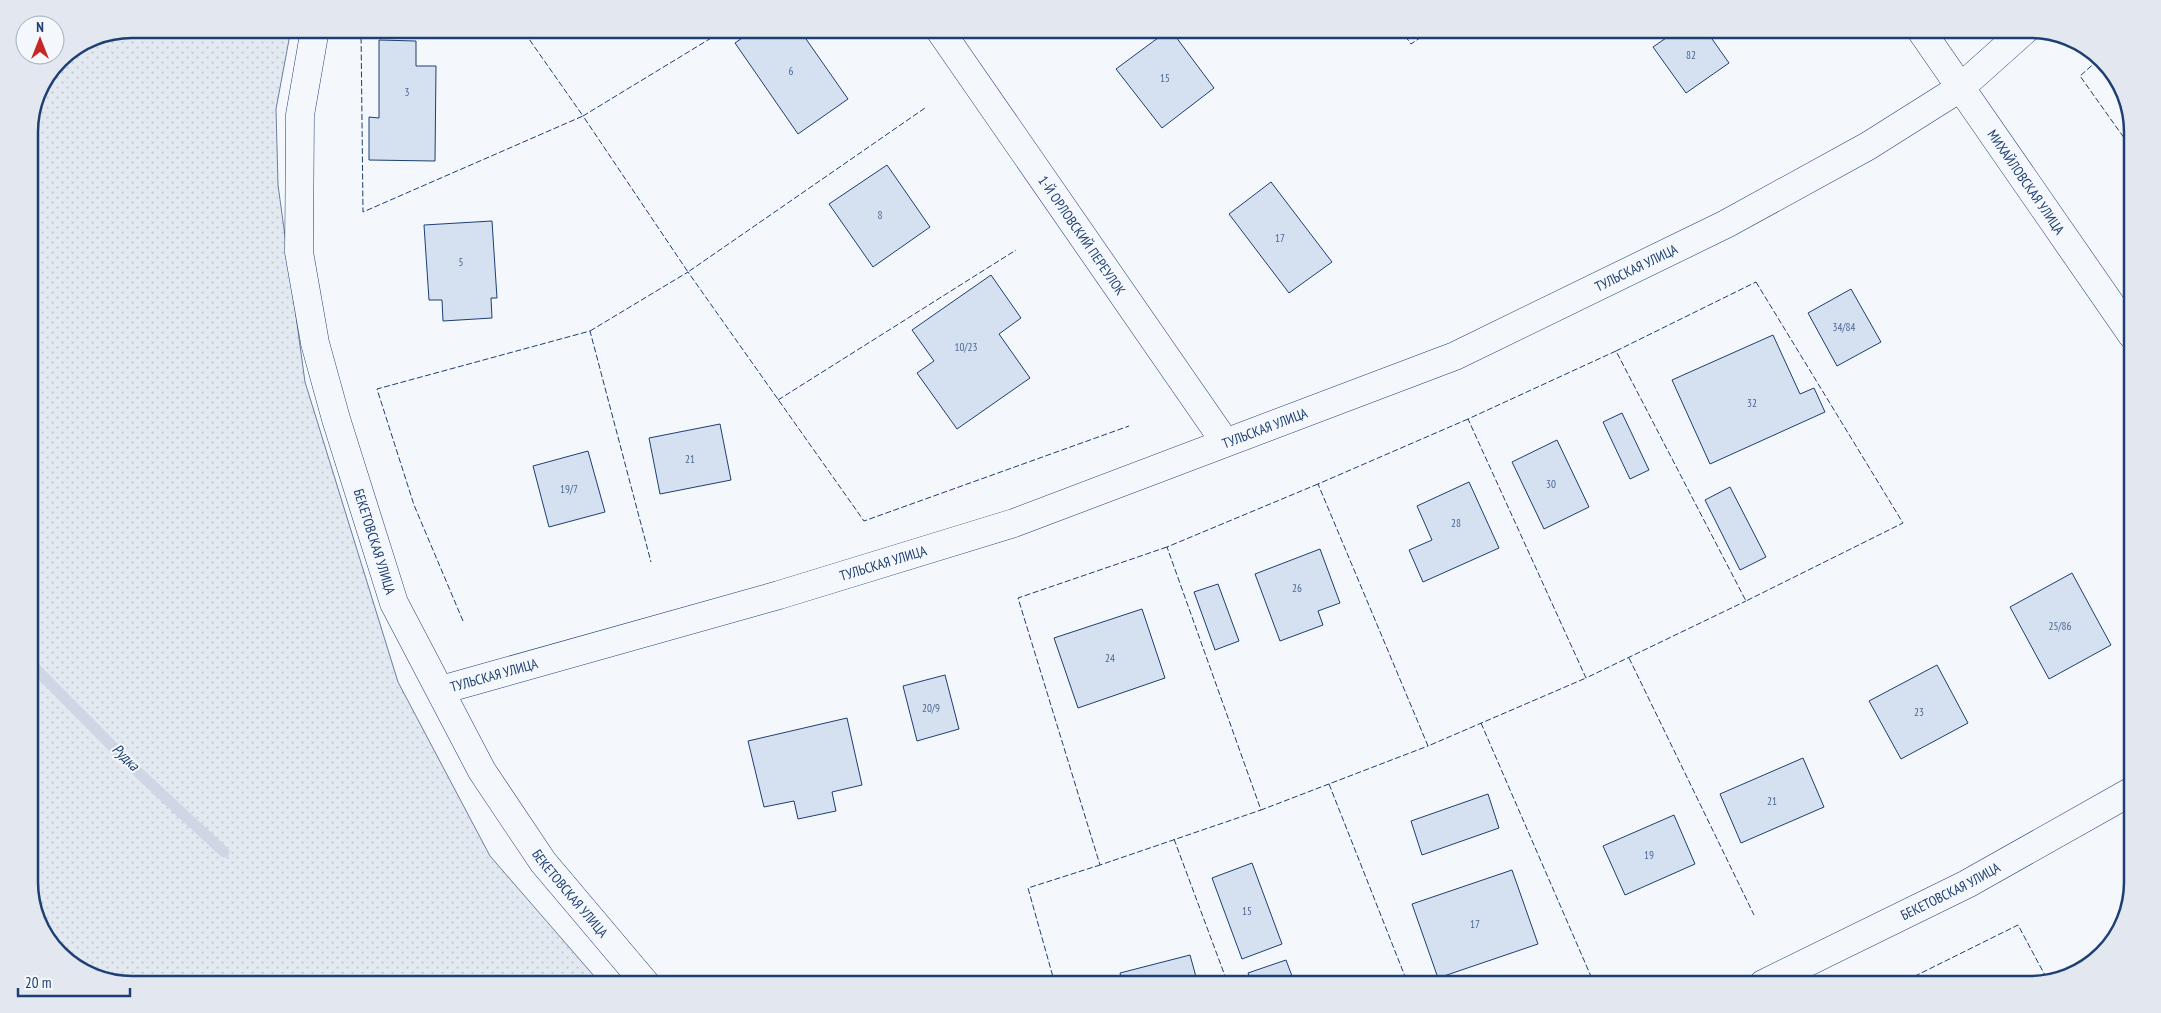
<svg xmlns="http://www.w3.org/2000/svg" width="2161" height="1013" viewBox="0 0 2161 1013" font-family="'PT Sans Narrow',sans-serif">
<style>
.grass{fill:url(#grass-dots);stroke:#687fa3}
.lines{fill:none;stroke-linecap:round;stroke-linejoin:round}
.stream{stroke:#cfd7e4;stroke-width:11}
.building{fill:#d5e0f0;stroke:#1d3f73}
.minor-casing{stroke:#1d3f73;stroke-width:29}
.minor{stroke:#f4f7fb;stroke-width:28}
.fence{stroke:#1d3f73;stroke-width:1;stroke-dasharray:6 2.5;stroke-linecap:butt}
.labels{text-anchor:middle;dominant-baseline:central;stroke-width:4;stroke-linejoin:round;paint-order:stroke}
.number-label{font-size:11px;fill:#4b6792}
.street-label{font-size:14px;fill:#1d3f73;stroke:#f4f7fb}
.water-label{font-size:15px;font-style:italic;fill:#1d3f73;stroke:#f4f7fb}
.rim{fill:none;stroke:#1d3f73;stroke-width:2.5}
</style>
<defs>
<pattern id="grass-dots" width="8" height="8" patternUnits="userSpaceOnUse" patternTransform="scale(1.25)"><rect width="8" height="8" fill="#e3e9f0"/><path d="M2 2h.1M6 6h.1" fill="none" stroke="#c2c9d1" stroke-width="1.8" stroke-linecap="round"/></pattern>
</defs>
<rect width="100%" height="100%" fill="#f4f7fb"/>
<path class="grass" d="M131 29H291L276 109 278 185 305 382 398 682 490 856 601 984H131L92 976 46 939 29 889V125L37 92 59 59 92 36Z"/>
<g class="lines">
<path class="stream" d="M29 662 139 773 224 852"/>
</g>
<path class="building" d="M755 29H799L848 99 798 134 735 43Z
M1170 29 1214 88 1162 128 1116 69Z
M1679 29H1705L1729 63 1686 93 1653 47Z
M379 40 416 41V66H436L435 161 369 160V117L379 118Z
M887 165 930 227 873 267 829 204Z
M1271 182 1332 262 1289 293 1229 214Z
M492 221 497 298H491L492 318 443 321 442 300H429L424 225Z
M991 275 1021 318 999 334 1030 378 957 429 917 373 934 361 912 330Z
M1851 289 1881 342 1837 366 1808 313Z
M1773 335 1800 394 1814 388 1825 412 1710 464 1672 380Z
M1622 413 1649 470 1630 479 1603 422Z
M720 424 731 480 660 494 649 438Z
M1557 440 1589 507 1544 529 1512 462Z
M588 451 605 512 549 527 533 466Z
M1469 482 1499 548 1423 582 1409 550 1432 540 1417 506Z
M1730 487 1766 557 1740 570 1705 500Z
M1320 549 1340 603 1318 611 1323 625 1280 641 1255 574Z
M2072 573 2111 645 2049 679 2010 607Z
M1218 584 1239 641 1215 650 1194 592Z
M1142 609 1165 678 1078 708 1054 638Z
M1937 665 1968 723 1901 759 1869 701Z
M945 675 959 729 917 741 903 686Z
M847 718 862 785 832 792 836 811 798 819 794 801 764 807 748 741Z
M1803 758 1824 807 1741 843 1720 794Z
M1488 794 1499 828 1422 855 1411 821Z
M1674 815 1695 864 1625 895 1603 846Z
M1252 863 1282 944 1242 959 1212 878Z
M1512 870 1538 944 1438 978 1412 904Z
M1190 955 1198 984H1123L1120 973Z
M1286 960 1295 984H1252L1248 973Z"/>
<g class="lines">
<defs>
<g id="minor">
<path id="s1" d="M315 29 300 115 299 252 315 343 336 419 394 603 482 771 543 862 646 984"/>
<path id="s2" d="M939 29 1225 442"/>
<path id="s3" d="M1920 29 2132 335"/>
<path id="s4" d="M441 690 779 595 1014 523 1455 356 1726 224 1868 146 1960 88 2026 29"/>
<path id="s5" d="M1763 984 1967 884 2132 791"/>
</g>
</defs>
<use href="#minor" class="minor-casing"/>
<use href="#minor" class="minor"/>
<path class="fence" d="M361 29 363 212 583 116 522 29
M726 29 583 116 688 272 925 108
M1400 29 1411 44 1433 29
M2098 60 2080 76 2132 149
M1756 282 1903 523 1746 601 1616 351Z
M590 331 688 272 864 521 1129 426
M1616 351 1468 419 1586 678 1746 601
M778 400 1016 250
M1468 419 1318 484 1428 746 1586 678
M1318 484 1167 547 1261 810 1428 746
M1167 547 1018 598 1100 865 1261 810
M463 621 414 505 377 389 590 331 651 562
M1629 658 1754 915
M1481 723 1593 981 1584 984
M1329 784 1408 984
M1174 839 1228 984
M1055 984 1028 888 1100 865
M1899 984 2018 925 2047 979"/>
</g>
<g class="labels">
<g class="number-label">
<text x="1691" y="55">82</text>
<text x="791" y="71">6</text>
<text x="1165" y="78">15</text>
<text x="407" y="92">3</text>
<text x="880" y="215">8</text>
<text x="1280" y="238">17</text>
<text x="461" y="262">5</text>
<text x="1844" y="327">34/84</text>
<text x="966" y="347">10/23</text>
<text x="1752" y="403">32</text>
<text x="690" y="459">21</text>
<text x="1551" y="484">30</text>
<text x="569" y="489">19/7</text>
<text x="1456" y="523">28</text>
<text x="1297" y="588">26</text>
<text x="2060" y="626">25/86</text>
<text x="1110" y="658">24</text>
<text x="931" y="708">20/9</text>
<text x="1919" y="712">23</text>
<text x="1772" y="801">21</text>
<text x="1649" y="855">19</text>
<text x="1247" y="911">15</text>
<text x="1475" y="924">17</text>
</g>
<g class="street-label">
<text stroke="none"><textPath href="#s3" startOffset="186">МИХАЙЛОВСКАЯ УЛИЦА</textPath></text>
<text stroke="none"><textPath href="#s2" startOffset="251">1-Й ОРЛОВСКИЙ ПЕРЕУЛОК</textPath></text>
<text stroke="none"><textPath href="#s4" startOffset="1270">ТУЛЬСКАЯ УЛИЦА</textPath></text>
<text stroke="none"><textPath href="#s4" startOffset="865">ТУЛЬСКАЯ УЛИЦА</textPath></text>
<text stroke="none"><textPath href="#s1" startOffset="524">БЕКЕТОВСКАЯ УЛИЦА</textPath></text>
<text stroke="none"><textPath href="#s4" startOffset="460">ТУЛЬСКАЯ УЛИЦА</textPath></text>
<text stroke="none"><textPath href="#s4" startOffset="55">ТУЛЬСКАЯ УЛИЦА</textPath></text>
<text stroke="none"><textPath href="#s5" startOffset="209">БЕКЕТОВСКАЯ УЛИЦА</textPath></text>
<text stroke="none"><textPath href="#s1" startOffset="929">БЕКЕТОВСКАЯ УЛИЦА</textPath></text>
</g>
<g class="water-label">
<text transform="translate(126 757) rotate(44)">Рудка</text>
</g>
</g>
<path d="M0 0H2161V1013H0ZM132 38H2030A94 94 0 0 1 2124 132V882A94 94 0 0 1 2030 976H132A94 94 0 0 1 38 882V132A94 94 0 0 1 132 38Z" fill="#e3e8f0" fill-rule="evenodd"/>
<path class="rim" d="M132 38H2030A94 94 0 0 1 2124 132V882A94 94 0 0 1 2030 976H132A94 94 0 0 1 38 882V132A94 94 0 0 1 132 38Z"/>
<g transform="translate(40 40)"><circle r="24" fill="#f4f7fb" stroke="#9eadc5"/>
<path d="M0-4L9 19L0 12L-9 19Z" fill="#c62828"/>
<text y="-8" font-size="14" font-weight="bold" text-anchor="middle" fill="#1d3f73">N</text>
</g>
<path d="M18 988v8h112v-8" fill="none" stroke="#1d3f73" stroke-width="2.5"/>
<text x="25" y="988" font-size="15" fill="#1d3f73" stroke="#f4f7fb" stroke-width="4" paint-order="stroke">20 m</text>
</svg>
